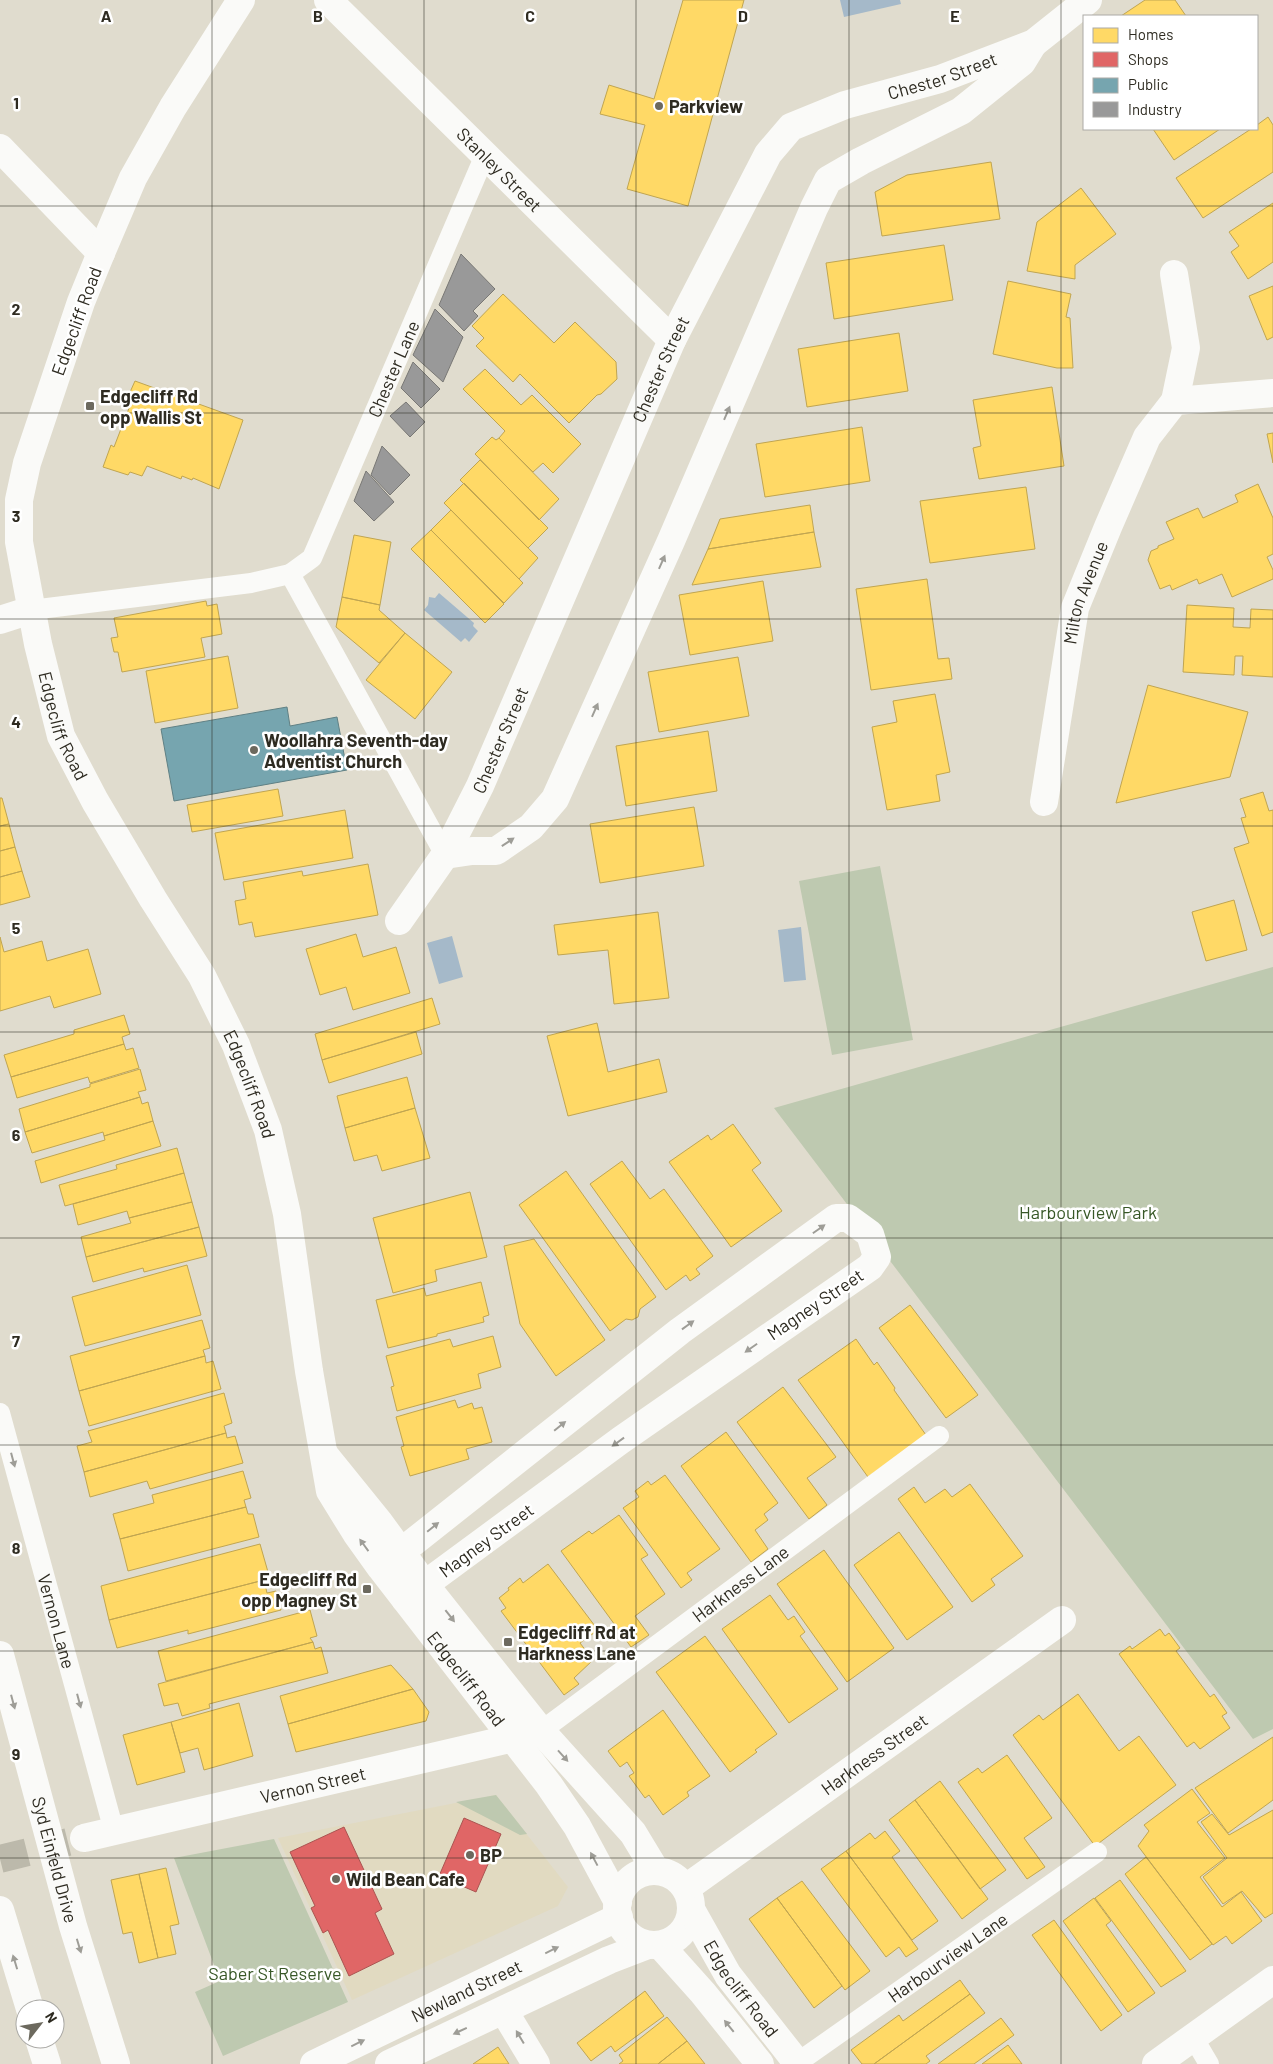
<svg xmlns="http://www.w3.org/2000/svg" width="1273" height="2064" viewBox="0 0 1273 2064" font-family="Barlow,sans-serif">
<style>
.built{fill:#e1dac1}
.green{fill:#bec9b0}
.water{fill:#a5b9c9}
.homes{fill:#ffd966;stroke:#c0a551}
.shops{fill:#e06666;stroke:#ab5451}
.public{fill:#76a5af;stroke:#608084}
.industry{fill:#999;stroke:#797875}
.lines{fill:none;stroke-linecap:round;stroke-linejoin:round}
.minor-tunnel{stroke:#bcb9ab;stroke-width:28;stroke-dasharray:28 14;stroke-linecap:butt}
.service{stroke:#fafaf8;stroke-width:20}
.minor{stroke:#fafaf8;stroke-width:28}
.tertiary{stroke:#fafaf8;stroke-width:28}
.primary{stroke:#fafaf8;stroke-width:28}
.oneway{fill:#9e9d97}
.grid{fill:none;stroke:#2e2b21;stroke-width:1;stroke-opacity:0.55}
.poi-dot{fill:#6c695e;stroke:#fff;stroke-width:2}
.labels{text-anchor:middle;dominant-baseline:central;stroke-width:5;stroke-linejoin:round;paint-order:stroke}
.street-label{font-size:18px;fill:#2e2b21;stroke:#fff}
.poi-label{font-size:18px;font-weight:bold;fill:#2e2b21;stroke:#fff;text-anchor:start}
.park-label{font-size:18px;fill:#385827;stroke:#fff}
.grid-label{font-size:16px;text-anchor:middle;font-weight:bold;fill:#2e2b21;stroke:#fff;stroke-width:5;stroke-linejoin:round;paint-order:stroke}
</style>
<rect width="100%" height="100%" fill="#e0dcce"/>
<path class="built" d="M496 1795 568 1887 558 1906 352 2000 278 1838Z"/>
<path class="green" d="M880 866 913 1040 832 1055 799 881Z
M1273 967V1729L1253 1739 774 1108Z
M496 1795 527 1834 520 1835 456 1802Z
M274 1839 348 2002 223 2056 195 1992 220 1981 174 1858Z"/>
<path class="water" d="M840 0H900L901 4 844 17Z
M439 593 474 623 473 626 478 631 469 642 465 638 461 642 424 610 428 605 429 597 435 598Z
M801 927 806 980 784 982 778 930Z
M452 936 463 977 439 984 427 943Z"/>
<path class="homes" d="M683 0H744L688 206 627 189 645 125 600 114 609 85 654 99Z
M1145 0H1175L1186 16H1121Z
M1268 117 1273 125V172L1203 218 1176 178 1251 129H1257V125Z
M1153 129H1220L1174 160Z
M991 162 1000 219 882 236 875 192 907 175Z
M1081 188 1116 234 1075 265V279L1027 271 1037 222Z
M1273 203V262L1248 279 1231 252 1239 246 1229 232Z
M944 245 953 300 834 319 826 263Z
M1008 281 1071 294 1066 317 1070 318 1073 368H1057L993 354Z
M1273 286V337L1267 340 1249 296Z
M503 294 554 343 575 322 616 362 617 379 601 394 597 395 569 423 520 374 513 382 476 346 484 338 472 326Z
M899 333 908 391 807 407 798 349Z
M485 369 521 405 532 395 581 444 553 473 543 463 533 472 499 438 505 431 463 389Z
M135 381 243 420 219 489 193 478 192 480 182 476 181 479 147 466 142 476 130 472 128 475 103 467 111 445 114 447 131 403 126 401Z
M1052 387 1064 466 979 479 973 448 981 446 973 400Z
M862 427 870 481 765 497 756 444Z
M1273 433V463L1267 434Z
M492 437 496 440 499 438 559 499 539 520 475 454Z
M480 460 548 528 528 548 460 480Z
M464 483 538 558 519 579 444 503Z
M1258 484 1273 518V554L1267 557 1273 570V579L1232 597 1222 574 1199 584 1197 579 1172 590 1170 585 1160 589 1148 560 1151 551 1158 548V546L1174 539 1166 522 1198 508 1203 518 1238 502 1235 495Z
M1026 487 1035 549 930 563 920 501Z
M810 505 814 532 708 549 720 519Z
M451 510 523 583 504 603 431 530Z
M431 530 504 604 485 623 411 549Z
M814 532 821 567 692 585 708 549Z
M354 535 391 542 380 605 342 597Z
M927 579 938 659 949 658 952 679 871 690 856 589Z
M763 581 773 641 690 655 679 595Z
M342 597 380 605 379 610 405 633 379 663 336 627Z
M206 601 207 606 217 604 222 634 201 638 205 657 122 672 118 652H114L111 638 118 637 114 618Z
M1187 605 1234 608 1233 627 1250 628 1251 609 1273 610V677L1242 675 1243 656H1235L1234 675 1183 672Z
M405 633 452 672 415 719 366 680Z
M228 656 238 708 155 723 146 671Z
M738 657 749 716 659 732 648 672Z
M1148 685 1248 712 1230 777 1116 803Z
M935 694 950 772 936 775 940 801 887 810 872 727 897 722 893 701Z
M708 731 717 791 626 806 616 746Z
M278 789 283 816 192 832 187 805Z
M1263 792 1269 811 1273 810V932L1262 936 1234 848 1249 843 1241 818 1246 817 1240 799Z
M0 798H2L9 824 0 826Z
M694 807 704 866 600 883 590 824Z
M345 810 353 858 224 880 215 833Z
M9 824 15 847 0 851V826Z
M15 847 22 871 0 877V851Z
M368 864 378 915 255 937 252 922 239 925 235 901 246 899 243 882 302 871 303 876Z
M22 871 30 897 0 905V877Z
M1234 900 1247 950 1206 961 1192 912Z
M658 912 669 998 614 1004 608 950 558 955 554 925Z
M356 934 363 957 396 947 410 993 353 1010 346 987 320 995 306 949Z
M0 937 4 952 42 941 47 961 88 949 101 994 54 1008 50 996 0 1011Z
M432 998 440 1024 322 1060 315 1034Z
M124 1015 130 1034 122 1037 124 1044 11 1077 4 1055 74 1034V1030Z
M597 1023 608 1072 659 1059 667 1092 568 1116 547 1036Z
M416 1032 422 1054 329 1083 322 1060Z
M124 1044 126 1050 133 1048 139 1068 90 1083 88 1077 17 1098 11 1077Z
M140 1069 146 1090 138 1092 140 1097 25 1132 19 1109 90 1087V1084Z
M407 1077 415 1108 345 1128 337 1096Z
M140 1097 142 1104 148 1102 153 1121 104 1136 103 1132 32 1153 25 1132Z
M415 1108 430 1158 382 1171 377 1155 354 1161 345 1128Z
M153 1121 161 1146 41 1183 35 1161 105 1140 104 1136Z
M733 1124 761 1163 752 1170 782 1211 731 1247 669 1162 708 1135 711 1140Z
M177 1148 184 1173 65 1206 59 1185 117 1169 116 1165Z
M622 1161 650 1199 664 1189 713 1256 696 1269 700 1274 690 1281 686 1275 666 1290 590 1184Z
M566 1171 656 1297 640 1309 638 1317 632 1320 626 1319 610 1331 519 1205Z
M184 1173 192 1202 129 1218 127 1211 78 1225 73 1204Z
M470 1192 487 1257 435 1270 437 1281 393 1293 373 1218Z
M192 1202 199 1227 86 1257 81 1237 131 1223 129 1218Z
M199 1227 207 1256 144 1272 143 1268 93 1282 86 1257Z
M534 1239 605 1340 556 1376 520 1324 504 1246Z
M187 1265 201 1315 85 1346 72 1297Z
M481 1282 489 1315 483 1317 484 1322 437 1334V1336L388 1348 376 1300 424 1288 426 1296Z
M910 1305 978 1395 946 1418 879 1328Z
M202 1320 210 1348 203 1350 205 1356 79 1391 70 1356Z
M493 1336 501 1367 478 1374 481 1388 397 1411 391 1387 394 1386 386 1356 450 1339 453 1347Z
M856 1339 874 1365 877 1362 895 1388 894 1390 926 1435 868 1477 798 1380Z
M205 1356 206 1363 213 1361 221 1389 89 1426 79 1391Z
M783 1387 836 1457 807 1478 827 1505 809 1519 737 1422Z
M224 1393 232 1423 224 1426 226 1433 84 1472 77 1446 92 1442 88 1431Z
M455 1400 458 1408 472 1403 474 1409 482 1407 492 1442 466 1449 469 1459 410 1476 401 1447 404 1446 396 1417Z
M726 1432 778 1503 764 1514 768 1520 755 1530 768 1549 751 1562 681 1466Z
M226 1433 227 1438 235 1436 243 1463 150 1489 147 1481 90 1497 84 1472Z
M243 1471 251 1498 244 1500 246 1507 120 1539 113 1514 154 1503 152 1495Z
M665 1475 720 1549 687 1573 692 1580 681 1588 623 1508 639 1497 635 1491 648 1481 651 1485Z
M970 1484 1023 1556 991 1579 995 1585 972 1602 898 1499 914 1487 925 1503 945 1489 952 1497Z
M246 1507 248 1514H253L259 1537 128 1571 120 1539Z
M619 1515 648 1555 641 1559 665 1594 635 1616 649 1635 631 1647 561 1551 589 1531 592 1534Z
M899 1532 953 1607 907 1640 854 1565Z
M260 1544 268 1572 262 1574 264 1580 109 1620 101 1586Z
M824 1550 894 1648 847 1682 777 1584Z
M548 1564 598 1630 580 1643 593 1660 574 1678 579 1684 564 1695 501 1611 506 1608 499 1598 509 1590 508 1588 520 1578 523 1583Z
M264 1580 267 1593 276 1591 281 1610 188 1634V1630L117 1648 109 1620Z
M770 1595 788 1620 794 1616 805 1632 800 1636 838 1689 789 1723 722 1629Z
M310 1610 317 1636 310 1638 313 1642 166 1681 158 1651Z
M1160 1629 1165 1636 1169 1633 1180 1648 1176 1651 1210 1697 1214 1694 1227 1713 1222 1716 1230 1728 1200 1749 1194 1742 1187 1747 1119 1654 1130 1646 1132 1649Z
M705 1636 777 1734 755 1750 757 1752 730 1772 656 1672Z
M313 1642 315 1649 321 1647 328 1673 209 1704 210 1708 182 1716 178 1703 164 1706 158 1684Z
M391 1665 413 1689 288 1724 280 1696Z
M413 1689 429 1712 426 1721 296 1752 288 1724Z
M1078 1694 1119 1751 1139 1736 1176 1785 1095 1846 1013 1735 1039 1715 1043 1720Z
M239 1703 253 1756 204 1770 198 1748 180 1753 171 1722Z
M663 1710 710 1776 687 1792 689 1796 663 1815 649 1795 645 1798 629 1776 634 1773 627 1762 620 1767 608 1751Z
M171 1722 185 1772 137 1785 123 1735Z
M1273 1737V1800L1228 1833 1195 1788Z
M1007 1755 1052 1818 1024 1838 1045 1867 1027 1879 958 1782 978 1768 982 1773Z
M940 1781 1006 1870 980 1889 915 1800Z
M1192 1789 1210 1813 1197 1822 1225 1858 1200 1877 1222 1907 1241 1892 1262 1921 1232 1944 1226 1936 1213 1945 1138 1846 1149 1831 1144 1825Z
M915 1800 988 1899 962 1919 889 1820Z
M1273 1810V1913L1265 1918 1242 1891 1223 1904 1203 1877 1227 1858 1201 1822 1212 1814 1229 1835Z
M885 1831 900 1851 892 1857 938 1921 912 1940 846 1851 870 1833 875 1839Z
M846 1851 918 1949 906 1957 899 1947 886 1957 821 1869Z
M1146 1857 1212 1944 1190 1960 1125 1874Z
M166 1868 179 1924 170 1926 176 1954 158 1958 139 1874Z
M139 1874 158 1958 139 1963 132 1932 123 1934 111 1880Z
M1120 1880 1186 1971 1161 1987 1095 1898Z
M802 1881 870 1971 845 1990 777 1898Z
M777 1898 842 1986 814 2008 749 1919Z
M1094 1898 1111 1921 1106 1925 1155 1993 1128 2012 1063 1921Z
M1054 1920 1122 2015 1101 2031 1032 1935Z
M960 1980 970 1994 874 2064H862L851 2050 899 2015 903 2021Z
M645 1991 664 2016 615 2052 611 2046 591 2061 577 2043Z
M970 1994 985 2013 926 2056 930 2061 926 2064H874Z
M667 2017 687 2041 658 2064H619L623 2061 619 2055Z
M1001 2018 1014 2035 974 2064H938Z
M687 2041 705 2064H658Z
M1008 2045 1022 2064H982Z
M498 2047 509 2064H473Z"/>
<path class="shops" d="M464 1818 501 1834 476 1892 439 1876Z
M344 1827 382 1909 375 1913 394 1954 349 1976 328 1930 323 1933 311 1908 315 1906 290 1852Z"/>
<path class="public" d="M287 707 290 726 337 717 347 770 174 801 161 729Z"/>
<path class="industry" d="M461 254 495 289 473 311 478 316 464 331 439 305Z
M435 309 463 337 443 382 413 355Z
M413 362 440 389 421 408 401 388Z
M406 402 425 422 410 437 390 416Z
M382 446 410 475 390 495 371 475Z
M366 471 394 502 374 521 354 501Z"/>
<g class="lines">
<path class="minor-tunnel" d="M0 1859 84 1838"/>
<g class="service">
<path d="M31 610 251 583 290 574"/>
<path id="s1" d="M445 855 290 574 312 558 485 155"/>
<path id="s2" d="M0 1413 114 1831"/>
<path id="s3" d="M541 1731 939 1436"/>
<path d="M1193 2037 1209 2064"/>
<path id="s4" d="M797 2063 1097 1852"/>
</g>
<g class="minor">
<path id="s5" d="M328 0 672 340"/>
<path d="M0 148 101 253"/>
<path d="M1174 274 1186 348 1175 401"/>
<path d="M0 620 31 610"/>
<path id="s6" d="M1044 802 1075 608 1108 527 1147 437 1175 401 1273 393"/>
<path d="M445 855 472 851H496L531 827 555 799 671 541 814 208 828 180 861 161 961 111 1022 62 1033 44"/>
<path id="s7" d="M399 921 445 855 480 786 672 340 768 154 791 127 845 105 940 79 1034 43 1088 0"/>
<path d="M382 1567 680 1331 836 1218H848L870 1234 877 1257 870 1267 621 1440 405 1599"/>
<path id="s8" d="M84 1838 535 1733"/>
<path id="s9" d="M686 1888 1062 1620"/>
<path d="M504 2011 536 2064"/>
</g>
<g class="tertiary">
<path id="s10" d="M241 0 173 107 133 178 101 253 81 302 27 463 19 500V542L38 644 61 736 95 801 153 899 202 976 236 1045 268 1130 287 1214 309 1371 330 1491 356 1533 381 1568 549 1785 577 1826 618 1902"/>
<path d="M324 1454 379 1522 425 1585 541 1731 633 1833 656 1871"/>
<circle cx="654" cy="1908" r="37"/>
<path id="s11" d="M692 1911 728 1975 798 2064"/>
<path d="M660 1945 703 1993 760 2064"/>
<path id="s12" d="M314 2064 619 1917"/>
<path d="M389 2064 609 1960 648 1945"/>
<path d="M1156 2064 1273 1980"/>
</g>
<g class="primary">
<path id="s13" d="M0 1655 73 1926 116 2064"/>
<path d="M0 1910 30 2009"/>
<path d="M39 2039 47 2064"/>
</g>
</g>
<defs><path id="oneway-solid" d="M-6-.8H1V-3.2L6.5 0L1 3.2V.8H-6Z" transform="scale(1.25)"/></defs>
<g class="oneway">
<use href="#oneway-solid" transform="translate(727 413) rotate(-67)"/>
<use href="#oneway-solid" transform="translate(662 562) rotate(-66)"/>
<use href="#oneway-solid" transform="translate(595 710) rotate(-66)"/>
<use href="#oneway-solid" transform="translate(508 842) rotate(-34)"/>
<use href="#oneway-solid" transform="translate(819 1229) rotate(-35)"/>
<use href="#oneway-solid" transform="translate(688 1325) rotate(-36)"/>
<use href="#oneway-solid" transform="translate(751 1348) rotate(145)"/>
<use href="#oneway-solid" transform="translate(560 1426) rotate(-39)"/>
<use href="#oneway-solid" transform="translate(618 1442) rotate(144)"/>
<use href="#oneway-solid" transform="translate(13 1460) rotate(75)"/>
<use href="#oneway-solid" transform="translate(433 1527) rotate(-39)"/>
<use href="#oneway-solid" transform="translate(364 1545) rotate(-126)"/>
<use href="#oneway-solid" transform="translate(450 1616) rotate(52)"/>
<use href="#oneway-solid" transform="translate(79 1701) rotate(75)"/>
<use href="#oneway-solid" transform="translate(13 1702) rotate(75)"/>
<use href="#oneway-solid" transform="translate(563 1756) rotate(48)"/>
<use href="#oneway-solid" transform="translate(594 1859) rotate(-118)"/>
<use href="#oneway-solid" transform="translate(79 1946) rotate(73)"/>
<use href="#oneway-solid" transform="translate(552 1950) rotate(-26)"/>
<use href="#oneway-solid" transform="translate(15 1962) rotate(-107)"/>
<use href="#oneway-solid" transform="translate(729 2026) rotate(-129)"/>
<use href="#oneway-solid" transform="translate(460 2031) rotate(155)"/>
<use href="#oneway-solid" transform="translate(520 2037) rotate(-121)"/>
<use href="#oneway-solid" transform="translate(358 2043) rotate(-26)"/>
</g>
<path class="grid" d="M212 0V2064M424 0V2064M636 0V2064M849 0V2064M1061 0V2064M0 206H1273M0 413H1273M0 619H1273M0 826H1273M0 1032H1273M0 1238H1273M0 1445H1273M0 1651H1273M0 1858H1273"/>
<g class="poi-dot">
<circle cx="659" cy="106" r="5"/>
<rect x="85" y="401" width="10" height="10" rx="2.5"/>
<circle cx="254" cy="750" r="5"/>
<rect x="362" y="1584" width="10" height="10" rx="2.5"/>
<rect x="503" y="1637" width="10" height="10" rx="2.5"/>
<circle cx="470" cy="1855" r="5"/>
<circle cx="336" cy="1879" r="5"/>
</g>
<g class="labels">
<g class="street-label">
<text stroke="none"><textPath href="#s7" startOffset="1048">Chester Street</textPath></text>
<text stroke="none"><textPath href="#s5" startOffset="241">Stanley Street</textPath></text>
<text transform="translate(76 321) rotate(-70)">Edgecliff Road</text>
<text stroke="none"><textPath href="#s7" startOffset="612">Chester Street</textPath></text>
<text stroke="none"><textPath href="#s1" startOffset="554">Chester Lane</textPath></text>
<text stroke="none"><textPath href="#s6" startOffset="214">Milton Avenue</textPath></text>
<text stroke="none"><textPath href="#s10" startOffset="782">Edgecliff Road</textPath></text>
<text stroke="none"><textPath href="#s7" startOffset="208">Chester Street</textPath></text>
<text stroke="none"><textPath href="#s10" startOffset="1188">Edgecliff Road</textPath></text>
<text transform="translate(815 1304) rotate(-34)">Magney Street</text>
<text transform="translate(486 1540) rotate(-36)">Magney Street</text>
<text stroke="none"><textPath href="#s3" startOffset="248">Harkness Lane</textPath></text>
<text stroke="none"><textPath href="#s2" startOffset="216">Vernon Lane</textPath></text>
<text stroke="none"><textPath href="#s10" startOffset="1836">Edgecliff Road</textPath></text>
<text stroke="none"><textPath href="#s9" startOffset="231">Harkness Street</textPath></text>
<text stroke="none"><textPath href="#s8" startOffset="235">Vernon Street</textPath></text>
<text stroke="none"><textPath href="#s13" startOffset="212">Syd Einfeld Drive</textPath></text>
<text stroke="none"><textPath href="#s4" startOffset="184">Harbourview Lane</textPath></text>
<text stroke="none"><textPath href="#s11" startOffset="92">Edgecliff Road</textPath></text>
<text stroke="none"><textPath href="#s12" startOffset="169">Newland Street</textPath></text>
</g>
<g class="poi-label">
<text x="669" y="106">Parkview</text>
<text x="100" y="396">Edgecliff Rd<tspan x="100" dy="21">opp Wallis St</tspan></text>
<text x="264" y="740">Woollahra Seventh-day<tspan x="264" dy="21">Adventist Church</tspan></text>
<text x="357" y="1579" text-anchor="end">Edgecliff Rd<tspan x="357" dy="21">opp Magney St</tspan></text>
<text x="518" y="1632">Edgecliff Rd at<tspan x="518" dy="21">Harkness Lane</tspan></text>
<text x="480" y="1855">BP</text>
<text x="346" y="1879">Wild Bean Cafe</text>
</g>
<g class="park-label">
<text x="1088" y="1212">Harbourview Park</text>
<text x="275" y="1973">Saber St Reserve</text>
</g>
</g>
<g class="grid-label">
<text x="106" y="22">A</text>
<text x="318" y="22">B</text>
<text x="530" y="22">C</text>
<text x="743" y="22">D</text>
<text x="955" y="22">E</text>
<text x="16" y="109">1</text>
<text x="16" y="315">2</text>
<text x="16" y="522">3</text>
<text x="16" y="728">4</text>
<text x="16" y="934">5</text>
<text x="16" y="1141">6</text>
<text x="16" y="1347">7</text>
<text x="16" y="1554">8</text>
<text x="16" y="1760">9</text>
</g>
<rect x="1083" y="15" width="175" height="115" fill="#ffffff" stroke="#abaaa6"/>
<rect x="1093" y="28" width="25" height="15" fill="#ffd966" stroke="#abaaa6"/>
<text x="1128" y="40" font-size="15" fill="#2e2b21">Homes</text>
<rect x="1093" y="52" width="25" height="15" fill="#e06666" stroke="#abaaa6"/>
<text x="1128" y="65" font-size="15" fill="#2e2b21">Shops</text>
<rect x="1093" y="78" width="25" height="15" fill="#76a5af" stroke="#abaaa6"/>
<text x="1128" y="90" font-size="15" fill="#2e2b21">Public</text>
<rect x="1093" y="102" width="25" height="15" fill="#999999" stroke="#abaaa6"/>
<text x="1128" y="115" font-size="15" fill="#2e2b21">Industry</text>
<g transform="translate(40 2024) rotate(59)"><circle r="24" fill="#ffffff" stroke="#abaaa6"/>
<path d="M0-4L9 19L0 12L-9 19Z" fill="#6c695e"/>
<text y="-8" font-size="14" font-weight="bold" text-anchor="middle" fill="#2e2b21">N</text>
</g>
</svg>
